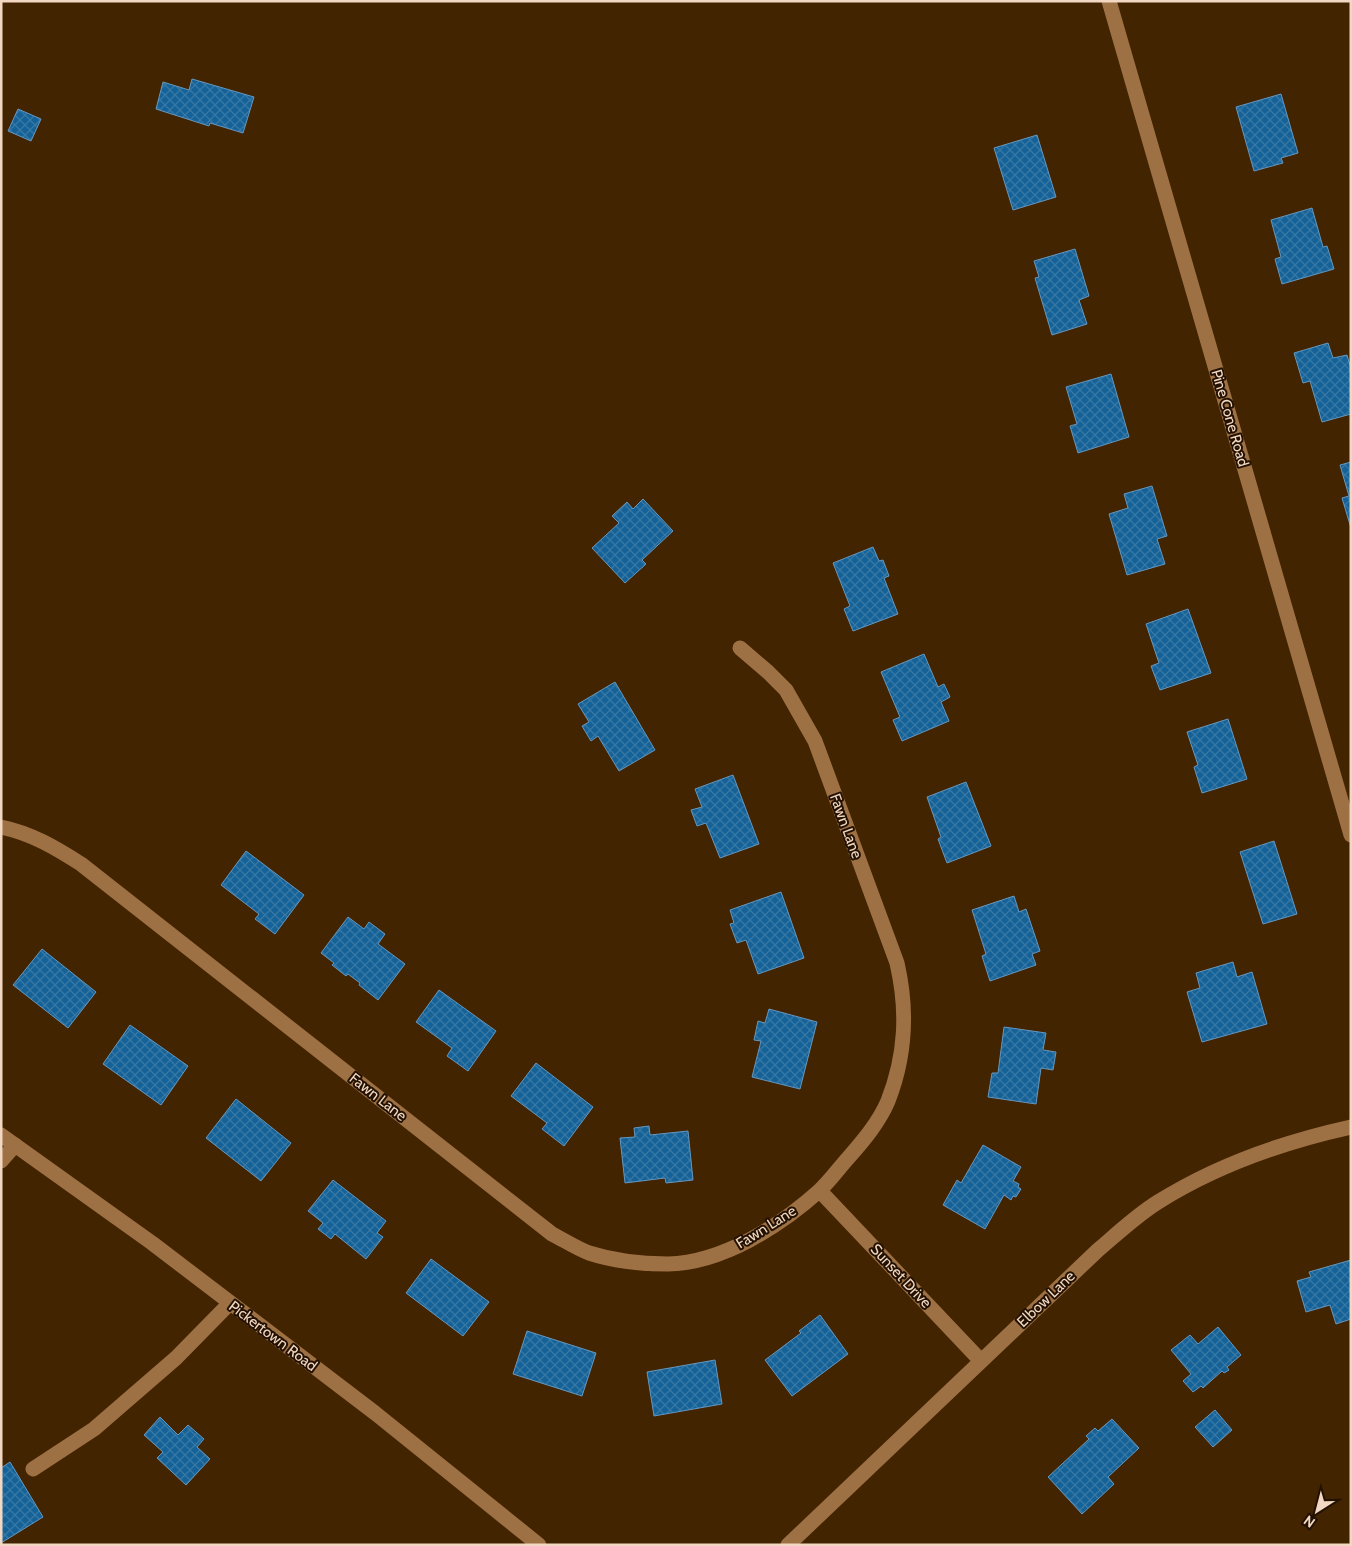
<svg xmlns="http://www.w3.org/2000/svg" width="1352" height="1546" viewBox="0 0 1352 1546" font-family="Cabin,sans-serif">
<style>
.building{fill:url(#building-cross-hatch);stroke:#6497c1}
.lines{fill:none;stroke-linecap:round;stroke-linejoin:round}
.service{stroke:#9e7145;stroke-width:15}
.minor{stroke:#9e7145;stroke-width:15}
.tertiary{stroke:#9e7145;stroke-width:15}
.labels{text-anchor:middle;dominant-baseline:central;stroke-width:4;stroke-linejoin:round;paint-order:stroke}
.street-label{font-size:15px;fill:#f2d8c2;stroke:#221001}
</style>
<defs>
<pattern id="building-cross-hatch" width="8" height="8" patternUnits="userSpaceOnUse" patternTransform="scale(1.25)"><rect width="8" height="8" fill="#146297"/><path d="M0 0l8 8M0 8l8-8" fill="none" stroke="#3778a4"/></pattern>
</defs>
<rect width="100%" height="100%" fill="#432400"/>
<path class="building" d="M192 79 254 97 243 133 210 123 209 126 156 109 163 82 189 90Z
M1281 94 1298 153 1281 158 1283 163 1254 171 1236 107Z
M18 109 41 119 31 141 8 131Z
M1037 135 1056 197 1013 210 994 148Z
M1312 208 1323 247 1327 246 1334 269 1282 284 1275 259 1281 257 1271 220Z
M1075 249 1089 296 1079 300 1087 324 1052 335 1035 278 1039 277 1034 261Z
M1328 343 1333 358 1347 355 1351 369V414L1322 422 1310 381 1303 383 1294 353Z
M1111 374 1129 437 1078 453 1070 426 1077 424 1066 387Z
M1351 462V528L1342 498 1349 496 1340 465Z
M1152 486 1167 536 1157 539 1165 564 1127 575 1109 514 1128 508 1124 494Z
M643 499 673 531 642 560 646 564 625 583 592 548 619 523 612 516 627 502 633 509Z
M873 547 879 561 883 560 889 576 884 578 898 614 853 631 844 609 850 606 833 563Z
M1188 609 1211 673 1160 690 1151 666 1159 663 1146 624Z
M924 654 938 687 944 684 950 697 941 702 949 721 902 741 893 720 900 717 881 672Z
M615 682 655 750 619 771 598 736 591 741 582 726 589 722 578 704Z
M1228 719 1247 779 1202 793 1194 767 1198 765 1187 732Z
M733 775 759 844 720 858 706 823 697 826 691 810 702 807 695 789Z
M966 782 991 846 947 863 938 839 941 837 927 797Z
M1274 841 1297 914 1263 924 1240 852Z
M246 851 304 895 275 934 255 919 259 914 221 885Z
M781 892 804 958 758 974 746 940 737 943 730 924 734 923 730 910Z
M1014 896 1019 912 1026 909 1040 951 1032 954 1036 965 990 981 982 956 986 954 972 910Z
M348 917 364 929 369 922 385 934 378 944 405 964 378 1000 359 985 360 983 348 974 346 976 332 965 334 963 321 953Z
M42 949 96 992 68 1028 13 985Z
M1233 962 1237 977 1252 972 1267 1024 1202 1042 1187 992 1200 988 1196 973Z
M439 990 496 1031 468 1071 447 1056 452 1048 416 1022Z
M769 1009 817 1022 800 1089 752 1077 761 1041 754 1040 758 1021 765 1023Z
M130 1025 188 1066 161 1105 103 1064Z
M1004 1027 1046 1033 1043 1050 1056 1052 1053 1070 1041 1068 1036 1104 988 1097 992 1073H998Z
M536 1063 593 1107 564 1146 542 1129 547 1123 511 1096Z
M236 1099 291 1143 261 1181 206 1138Z
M649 1126 650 1135 688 1131 693 1180 666 1183 665 1178 625 1183 620 1138 635 1137 634 1128Z
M983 1145 1021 1167 1013 1181 1019 1184 1018 1187 1021 1189 1016 1197 1013 1196 1011 1200 1004 1195 985 1229 943 1205 957 1180 961 1183Z
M333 1180 386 1221 377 1233 383 1237 366 1259 335 1234 331 1239 318 1229 323 1223 308 1211Z
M431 1259 489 1302 463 1336 406 1293Z
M1351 1260V1319L1336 1324 1330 1305 1306 1312 1297 1281 1311 1277 1309 1272Z
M820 1315 848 1354 792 1396 765 1360 801 1333 799 1331Z
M1218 1327 1241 1355 1227 1367 1229 1370 1224 1373 1222 1371 1203 1388 1201 1386 1193 1392 1183 1381 1191 1374 1171 1350 1190 1335 1198 1344Z
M527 1331 596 1353 582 1396 513 1374Z
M715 1360 722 1404 654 1416 647 1372Z
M1215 1410 1232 1430 1213 1447 1195 1427Z
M160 1417 178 1435 188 1425 204 1439 197 1447 210 1459 186 1485 157 1458 163 1452 144 1435Z
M1112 1419 1139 1448 1108 1477 1114 1484 1082 1514 1048 1477 1089 1439 1086 1436 1095 1428 1098 1431Z
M10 1462 43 1517 1 1543V1468Z"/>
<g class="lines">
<path class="service" d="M1 1161 15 1145
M33 1469 94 1429 176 1358 230 1303"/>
<path class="minor" d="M1109 1 1351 835
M1 827C31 833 56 848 81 864L552 1234C564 1240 576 1248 589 1253 614 1261 641 1264 668 1264 722 1263 780 1226 819 1191 830 1181 839 1168 849 1157 864 1140 879 1122 888 1101 906 1055 908 1011 897 963L815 741 786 690 768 672 740 648
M820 1191 981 1361
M788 1545 1098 1250C1118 1233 1137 1215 1158 1202 1217 1165 1283 1142 1351 1127"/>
<path class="tertiary" d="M1 1135 152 1243 375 1413 539 1545"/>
</g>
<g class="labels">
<g class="street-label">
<text transform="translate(1230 418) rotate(74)">Pine Cone Road</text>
<text transform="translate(846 826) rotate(70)">Fawn Lane</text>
<text transform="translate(378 1097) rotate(38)">Fawn Lane</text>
<text transform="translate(766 1227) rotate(-32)">Fawn Lane</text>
<text transform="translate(901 1276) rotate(47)">Sunset Drive</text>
<text transform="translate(1046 1299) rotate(-44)">Elbow Lane</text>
<text transform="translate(273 1336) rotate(37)">Pickertown Road</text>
</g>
</g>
<rect width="1352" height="1546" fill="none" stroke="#f2d8c2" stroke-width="5"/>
<g transform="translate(1317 1511) rotate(216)" stroke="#221001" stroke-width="4" paint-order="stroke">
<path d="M0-4L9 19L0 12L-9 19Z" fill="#f2d8c2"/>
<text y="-8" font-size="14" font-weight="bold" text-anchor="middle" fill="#f2d8c2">N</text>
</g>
</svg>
